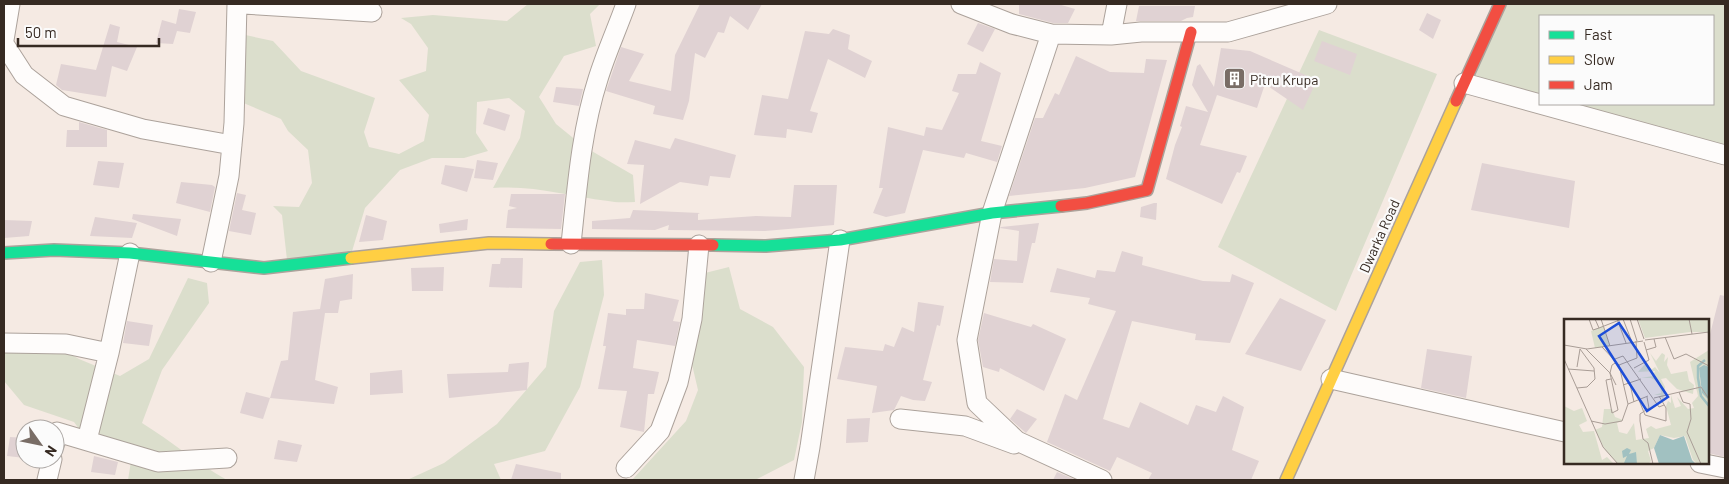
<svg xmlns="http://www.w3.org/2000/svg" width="1729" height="484" viewBox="0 0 1729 484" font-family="Barlow,sans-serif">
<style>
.green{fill:#dbdecc;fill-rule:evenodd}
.building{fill:#e0d2d3}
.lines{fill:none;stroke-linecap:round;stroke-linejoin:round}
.street-casing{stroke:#aca29b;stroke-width:21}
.fast-casing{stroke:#aca29b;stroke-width:14}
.slow-casing{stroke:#aca29b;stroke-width:14}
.jam-casing{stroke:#aca29b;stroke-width:14}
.street{stroke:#fefcfb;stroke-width:19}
.fast{stroke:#16e098;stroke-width:11}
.slow{stroke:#ffcf43;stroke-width:11}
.jam{stroke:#f24e42;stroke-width:11}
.labels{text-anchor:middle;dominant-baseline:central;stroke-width:4.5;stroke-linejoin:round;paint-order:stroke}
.poi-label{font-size:14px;fill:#362a22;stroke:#fbfbfb;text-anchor:start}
.street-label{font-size:14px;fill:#362a22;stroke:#fbfbfb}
.inset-river{fill:none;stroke:#a1c1c1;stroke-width:2.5}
.inset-road{fill:none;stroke:#a99d96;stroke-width:1}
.view{fill:#1d4ed8;fill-opacity:0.15;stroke:#1d4ed8;stroke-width:2.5}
.inset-edge{fill:none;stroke:#362a22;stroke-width:2.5}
</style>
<rect width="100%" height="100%" fill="#f5eae3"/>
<path class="green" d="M528 4H600L590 14 596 46 564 56 539 97 556 124 583 146 633 175 635 202C626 202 617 203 608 201 567 196 535 185 493 188L520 138 525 111 509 98 477 102 476 133 488 151 464 158H432L400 170 365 208 350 258 287 260 282 215 273 206 299 207 312 183 308 150 288 131 281 119 234 99 236 33 273 41 301 71 375 98 364 132 369 147 399 154 424 141 429 115 399 80 426 71 428 48 411 24 401 18 433 15 507 21Z
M1500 4H1725V155L1464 83ZM1540 16H1713V104H1540Z
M1319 30 1437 74 1336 311 1218 247Z
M602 260 604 295 580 387 545 451 494 464 501 480H407L444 463 497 424 546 367 554 311 580 262Z
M729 267 740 309 773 327 804 367 802 422 794 460 755 480H632L686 421 698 390 690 356 705 273Z
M188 278 207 283 209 303 162 370 142 423C171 441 197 463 227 480H128L132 455 87 440 74 422 24 405 4 381V353L53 344 79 359 120 376 149 359Z"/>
<path class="building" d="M700 4H762L748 30 730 16 724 33 718 32 705 58 695 53 689 101 683 120 653 114 655 106 606 91 621 47 644 54 629 81 671 91 675 55Z
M1019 4H1058L1075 9 1068 23H1053L1019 14Z
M1139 6H1195L1193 17 1187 18 1181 21H1136Z
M179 9 196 12 190 33 177 31 173 44 156 43 162 20 176 24Z
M1427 13 1441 20 1433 39 1419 30Z
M978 23 995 29 983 52 967 44Z
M110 24 120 27 117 42 137 47 127 71 112 66 106 97 62 90 56 85 61 64 96 70Z
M833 29 850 35 848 49 872 61 865 78 828 59 810 111 818 113 812 133 787 129 786 138 754 135 762 95 788 99 805 31 829 34Z
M1322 41 1357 54 1350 75 1314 61Z
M1221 48 1250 51 1317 80 1303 110 1265 84 1257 108 1217 95 1200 145 1247 156 1240 173 1237 172 1222 204 1166 179 1175 145 1182 127 1180 126 1186 106 1208 112 1192 85 1197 66 1200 64 1214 87Z
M1076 56 1110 72 1144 73 1146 59 1167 60 1135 177 1085 188 1009 196 1035 118H1043L1055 93 1059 95Z
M980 62 1001 73 981 141 1002 146 997 162 966 153 964 158 923 150 905 213 886 217 873 213 883 188H879L888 127 924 136 926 127 942 130 959 93 952 91 958 74H976Z
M556 87 583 89 579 106 553 102Z
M488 108 510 115 505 131 483 124Z
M79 122 107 130V147H66L67 130H79Z
M675 138 736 155 730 178 710 176 708 186 680 182 640 204 644 165 627 164 635 140 670 149Z
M477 160 498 163 493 180 474 178Z
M98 161 124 163 119 188 93 185Z
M1482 163 1575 181 1569 228 1471 210Z
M445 165 474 169 467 192 441 184Z
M181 182 212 185 215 187 210 212 176 203Z
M794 185H837L834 225 765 231 668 230 669 225 655 230 592 229V221L630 218 633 210 700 213 698 214V220L756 216 791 217Z
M237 193 246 195 242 210 256 213 251 235 229 231Z
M511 194H565L561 229 506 228 508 210 517 208 509 206Z
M1154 203H1157L1156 220 1140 217 1141 207Z
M133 214 181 219 177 236 132 219Z
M366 215 387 221 383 240 359 242Z
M95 217 137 223 132 238 90 236Z
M468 219 467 230 440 233 439 224Z
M4 220 32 221 29 236 4 238Z
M1039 223 1035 243H1032L1023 283 990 282 994 259 1017 261 1019 231 1000 228 1001 227Z
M1122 251 1143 257 1142 265 1203 281 1230 282 1232 274 1254 283 1230 343 1195 340 1196 334 1132 321 1103 419 1129 428 1140 402 1188 425 1196 405 1216 412 1223 396 1244 407 1232 450 1259 461 1251 480H1148L1152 473 1117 457 1110 471 1047 442 1065 394 1077 400 1116 311 1088 304 1090 298 1050 292 1057 268 1095 278 1097 270 1115 272Z
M501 258H523L522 288 489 287 492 264H500Z
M444 267 443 291H412L411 268Z
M353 274 352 299 340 301 338 313H325L315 380 338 387 334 404 270 398 281 361 288 360 293 312 320 309 325 279Z
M645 293 679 300 673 321 680 322 675 346 637 340 633 368 659 372 654 394H648L644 432 620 427 627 391 598 389 606 346H603L608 313 626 315V309H644Z
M1720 295 1725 296V457L1708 453V342Z
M1280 298 1326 320 1301 371 1245 354Z
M918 302 944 306 940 326 937 325 923 380 932 382 925 401 913 400 901 396 894 410 872 413 877 386 837 379 845 347 883 351 885 344 894 347 902 327 914 332Z
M984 313 1031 327 1033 324 1066 339 1044 391 1000 368 999 372 983 367 978 340Z
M127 321 153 325 149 346 123 343Z
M1427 349 1472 356 1466 398 1421 388Z
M529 362 527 390 449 398 447 374 508 372 509 364Z
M402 370 403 393 370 395V373Z
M246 392 270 398 263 419 240 413Z
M1017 409 1037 419 1026 433 1010 419Z
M870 418 868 442 846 443 847 419Z
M10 437 25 438V458L7 456Z
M278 440 302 445 297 462 274 459Z
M94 456 118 462 115 475 91 472Z
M516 464 561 473V480H511Z
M1057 472 1076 480H1053Z"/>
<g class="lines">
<defs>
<path id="street" d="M243 4 372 12
M961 4 1012 24 1051 34 1111 35 1141 32H1228L1327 4
M1051 34 992 213 967 340 977 403 1017 441 1102 480
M1111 35 1117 4
M4 40 10 4
M4 44 24 75 64 106 143 129 232 145
M1464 83 1725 155
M571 244C577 189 581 132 598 79 606 53 617 29 626 4
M211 262 229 176 234 123 237 4
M4 343 66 344 109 353
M1331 379 1565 432
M900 419 965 426 1014 444
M87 440 109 353 130 253
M55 443 57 432 158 462 227 458
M1700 463 1725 468
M626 468 660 431 678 383 692 319 699 245
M47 480 52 459
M804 480 810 447 840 240"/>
<path id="fast" d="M713 245 766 246 840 240 992 213 1061 206
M4 253 54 250 130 253 264 268 351 258"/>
<path id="slow" d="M351 258 489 243 551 244
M1286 480 1456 101"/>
<path id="jam" d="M1456 101 1500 4
M1061 206 1087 203 1147 190 1191 32
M551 244 713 245"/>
</defs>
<use href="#street" class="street-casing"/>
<use href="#fast" class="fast-casing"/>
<use href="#slow" class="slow-casing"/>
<use href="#jam" class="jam-casing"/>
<use href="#street" class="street"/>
<use href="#fast" class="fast"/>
<use href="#slow" class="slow"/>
<use href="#jam" class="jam"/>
</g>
<defs>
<symbol id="building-square" viewBox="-11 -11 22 22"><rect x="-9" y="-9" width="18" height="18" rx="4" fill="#796d66" stroke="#fbfbfb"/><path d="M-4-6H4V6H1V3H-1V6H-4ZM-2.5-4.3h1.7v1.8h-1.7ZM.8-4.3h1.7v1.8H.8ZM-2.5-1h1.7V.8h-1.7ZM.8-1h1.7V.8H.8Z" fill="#fff"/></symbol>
</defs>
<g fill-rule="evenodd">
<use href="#building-square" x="1222" y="66" width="25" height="25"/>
</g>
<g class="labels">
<g class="poi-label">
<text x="1250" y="79">Pitru Krupa</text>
</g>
<g class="street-label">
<text transform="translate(1379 236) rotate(-66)">Dwarka Road</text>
</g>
</g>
<g transform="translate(1564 319)">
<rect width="145" height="145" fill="#f5eae3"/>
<path d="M74 0H145V18L143 13H126L81 19ZM39 7 46 27 31 29 27 12ZM145 31V48L135 49 138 74 145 80V145H133L129 141 121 117 110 119 96 116 90 129 84 132 87 142 84 145H54L41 131 31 111 38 108 40 90H48L51 98 59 101 53 104 55 113 63 115 70 104 72 121 85 119 82 110 87 107 92 110 107 106 102 87 104 82 107 84V76L111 89 117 87 113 78 124 90 130 89 128 84 134 77 126 43ZM86 34 92 42 98 34 101 36 100 43 104 38 103 46 107 55 123 52 125 62 130 66 129 75 113 70 102 59 97 60 101 68 99 81 96 76H90L97 74 96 64 87 59H77L89 57 91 52 74 53 81 45 87 51 91 48 96 54ZM0 87 10 92 18 89 23 102 15 106 19 113 30 112 38 141 43 138 50 145H0Z" fill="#dbdecc"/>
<path d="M140 46 145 48V81L138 74 135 49ZM96 116 109 121 120 117 128 141 132 145H95L90 129ZM63 129 67 131 65 135 72 133 73 145 60 144 63 137 59 139 58 132Z" fill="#a1c1c1"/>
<path class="inset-river" d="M141 41 134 47V59L137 77 145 87"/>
<path class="inset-road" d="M25 0 29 11 35 9 31 0M37 0 46 27M53 0 62 24M59 0 68 23M66 0 73 22M73 0 80 20M125 0 128 15M35 9 58 0M101 18 110 40 122 35 145 47M81 21 145 13M0 26 23 30 79 22M22 30 46 54 54 91 48 94 42 61 47 60M82 31 92 28 90 20M0 40 39 128 54 145M51 40 59 37 95 88 100 86M55 46 73 39 72 22M13 48 16 30M70 49 85 41 80 23M4 50 30 52M66 65 70 83M52 66 46 54 48 46 53 43M59 66 77 60M13 69 23 68 31 60 30 49 16 30M115 73 119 83 126 85 127 100 123 113 137 145M73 76 81 96 102 102V89L95 77M83 78 85 89 76 95V102L79 120 84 124 89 145M90 79 137 68 145 80M64 85 84 77M27 102 41 105 58 102 64 85 55 46 38 28"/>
<path class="view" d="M55 4 104 78 83 92 35 17Z"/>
<rect width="145" height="145" class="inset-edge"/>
</g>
<rect width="1729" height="484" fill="none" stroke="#362a22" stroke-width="10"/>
<rect x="1539" y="15" width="175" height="90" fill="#fbfbfb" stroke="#aca7a4"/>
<rect x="1549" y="31" width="25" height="8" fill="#16e098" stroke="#aca7a4"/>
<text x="1584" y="40" font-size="15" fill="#362a22">Fast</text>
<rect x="1549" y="56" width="25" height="8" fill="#ffcf43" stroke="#aca7a4"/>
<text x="1584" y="65" font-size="15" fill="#362a22">Slow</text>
<rect x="1549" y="81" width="25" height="8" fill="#f24e42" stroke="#aca7a4"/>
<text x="1584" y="90" font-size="15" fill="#362a22">Jam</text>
<g transform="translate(40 444) rotate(123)"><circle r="24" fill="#fbfbfb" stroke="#aca7a4"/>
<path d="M0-4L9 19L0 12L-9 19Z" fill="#796d66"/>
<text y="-8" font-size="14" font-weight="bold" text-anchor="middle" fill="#362a22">N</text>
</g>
<path d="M18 38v8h141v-8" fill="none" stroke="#362a22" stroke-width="2.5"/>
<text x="25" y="38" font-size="15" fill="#362a22" stroke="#fbfbfb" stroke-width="4" paint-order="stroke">50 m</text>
</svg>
